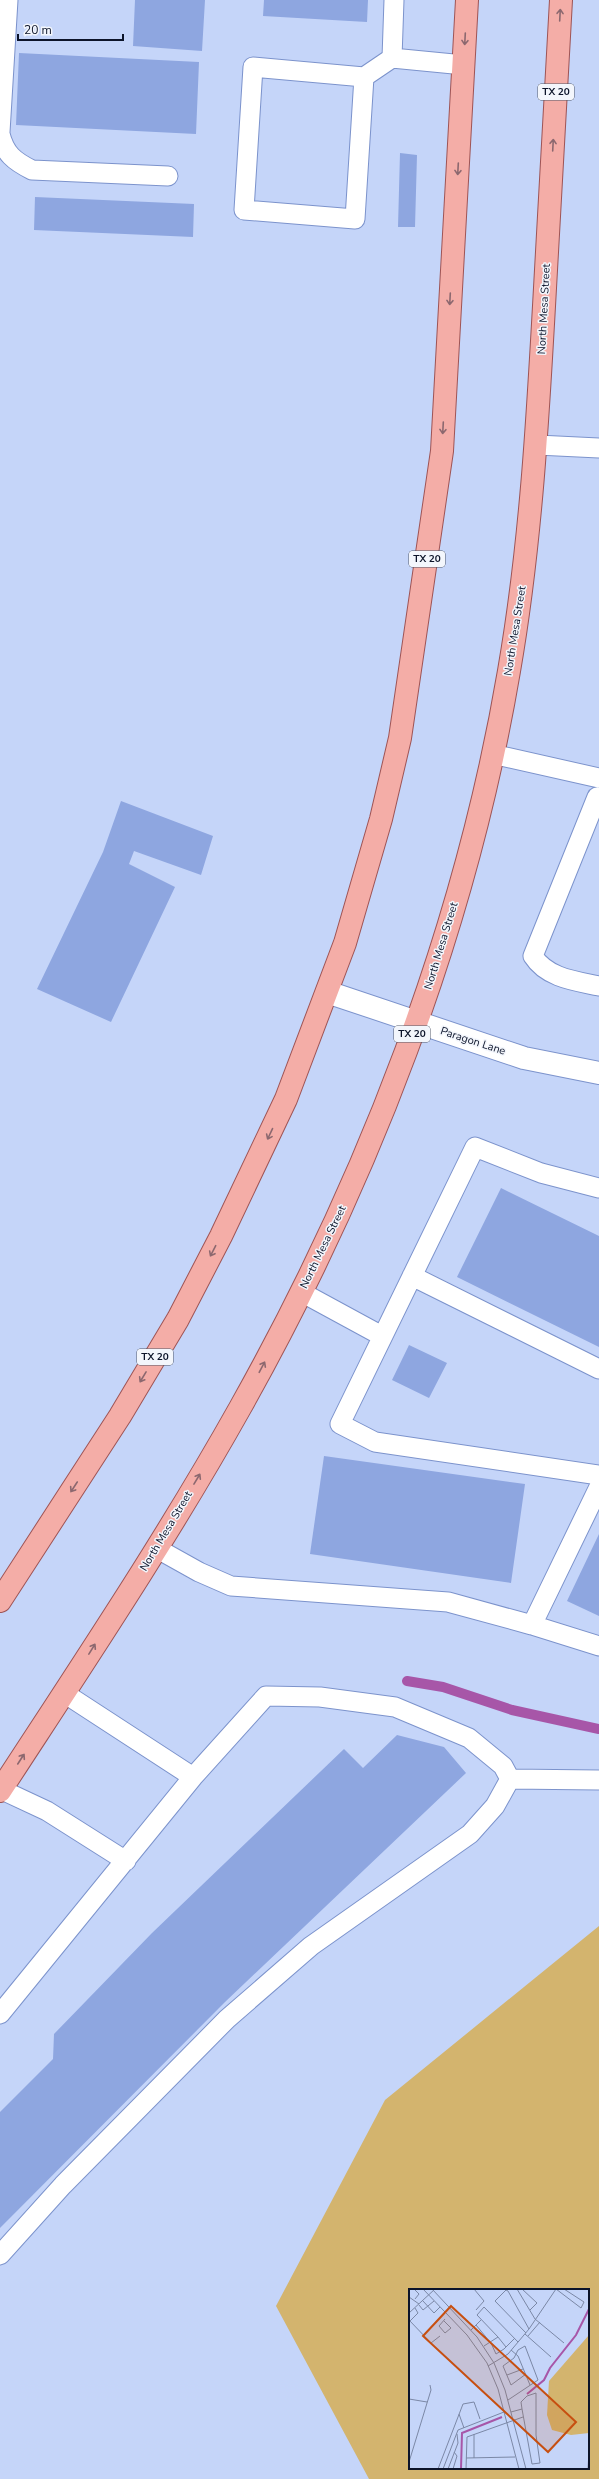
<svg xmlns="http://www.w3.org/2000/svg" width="599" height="2479" viewBox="0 0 599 2479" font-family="'Nunito Sans',sans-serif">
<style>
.green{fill:#d3b46e;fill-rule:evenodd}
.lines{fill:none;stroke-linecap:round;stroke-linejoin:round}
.stream{stroke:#a756a8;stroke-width:10}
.building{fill:#8ea6e0}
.service-casing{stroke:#7c93cc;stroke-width:21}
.minor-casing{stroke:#7c93cc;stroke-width:24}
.primary-casing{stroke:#9e5455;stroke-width:24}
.service{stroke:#fff;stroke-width:19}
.minor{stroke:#fff;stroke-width:22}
.primary{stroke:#f4ada7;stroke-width:22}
.oneway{stroke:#8c686f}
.labels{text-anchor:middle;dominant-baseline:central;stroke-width:3;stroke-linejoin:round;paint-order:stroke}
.shield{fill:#f3f6fc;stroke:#515869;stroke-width:1}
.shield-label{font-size:10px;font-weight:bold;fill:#0c142a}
.street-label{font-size:11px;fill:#0c142a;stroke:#f3f6fc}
.inset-river{fill:none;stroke:#a756a8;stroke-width:2}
.inset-road{fill:none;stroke:#7b88a6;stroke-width:1}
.view{fill:#c74f10;fill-opacity:0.15;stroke:#c74f10;stroke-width:2}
.inset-edge{fill:none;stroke:#0c142a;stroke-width:2}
</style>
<rect width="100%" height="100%" fill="#c5d5f9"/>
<path class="green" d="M599 1926V2479H369L276 2306 385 2100ZM410 2290H588V2468H410Z"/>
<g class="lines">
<path class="stream" d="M407 1681 443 1687 512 1710 599 1729"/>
</g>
<path class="building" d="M135 0H205L202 51 133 46Z
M264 0H368L367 22 263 16Z
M19 53 199 62 196 134 16 125Z
M400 153 417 155 415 227H398Z
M35 197 194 204 193 237 34 230Z
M121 801 213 836 201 875 134 851 129 864 175 887 111 1022 37 989 103 852Z
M501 1188 599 1236V1347L457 1277Z
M409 1345 447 1363 429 1398 392 1380Z
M324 1456 525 1484 511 1583 310 1554Z
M599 1534V1616L567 1601Z
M397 1735 444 1747 466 1773 225 2002 0 2228V2112L53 2059 54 2034 152 1933 344 1749 363 1768Z"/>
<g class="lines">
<defs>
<path id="service" d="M394 0 392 58 464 65
M364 77 355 219 244 210 253 67 364 77 392 58
M0 132 8 0
M0 134C5 154 14 161 32 170L168 176
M537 445 599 448
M492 754 599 778
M597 797 533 956C547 978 575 981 599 986
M599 1188 541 1173 475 1147 340 1424 375 1442 599 1475
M412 1276 599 1369
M301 1292 382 1336
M156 1548 199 1572 231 1586 448 1602 532 1625 599 1646
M532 1625 599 1487
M510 1779 599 1780
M0 1789 47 1811 126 1861
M0 2014 193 1777 64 1693
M0 2255 63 2185 227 2019 311 1946 470 1834 495 1806 510 1779 503 1766 469 1738 395 1707 320 1697 266 1696 193 1777"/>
<path id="minor" d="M327 992 524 1058 599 1073"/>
<path id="primary" d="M0 1601 120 1416 178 1319 221 1236 286 1099 345 943 381 819 400 738 442 451 467 0
M0 1791C82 1665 166 1540 240 1408 368 1180 465 930 509 671 531 544 538 416 545 288 550 192 556 96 561 0"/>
</defs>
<use href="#service" class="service-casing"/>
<use href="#minor" class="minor-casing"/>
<use href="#primary" class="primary-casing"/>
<use href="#service" class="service"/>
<use href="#minor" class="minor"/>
<use href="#primary" class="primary"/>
</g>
<defs><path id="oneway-shaft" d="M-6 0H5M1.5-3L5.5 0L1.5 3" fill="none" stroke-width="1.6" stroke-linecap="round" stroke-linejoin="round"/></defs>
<g class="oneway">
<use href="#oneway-shaft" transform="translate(560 15) rotate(-87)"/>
<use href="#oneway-shaft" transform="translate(465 39) rotate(93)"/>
<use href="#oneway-shaft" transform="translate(553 145) rotate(-87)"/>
<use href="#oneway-shaft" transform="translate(458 169) rotate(93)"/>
<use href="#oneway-shaft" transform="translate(450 299) rotate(93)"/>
<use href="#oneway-shaft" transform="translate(443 428) rotate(93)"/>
<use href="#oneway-shaft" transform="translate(270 1134) rotate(115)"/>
<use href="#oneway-shaft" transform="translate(213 1251) rotate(117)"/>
<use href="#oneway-shaft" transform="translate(262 1367) rotate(-62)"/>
<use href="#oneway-shaft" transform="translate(143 1377) rotate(121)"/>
<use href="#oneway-shaft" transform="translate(197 1479) rotate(-59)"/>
<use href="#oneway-shaft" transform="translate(74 1487) rotate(123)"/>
<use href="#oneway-shaft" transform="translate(92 1649) rotate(-58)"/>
<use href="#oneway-shaft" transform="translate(21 1759) rotate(-57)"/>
</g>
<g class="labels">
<g class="shield">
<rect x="538" y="84" width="36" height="16" rx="3"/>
<rect x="409" y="551" width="36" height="16" rx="3"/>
<rect x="394" y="1026" width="36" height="16" rx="3"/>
<rect x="137" y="1349" width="36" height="16" rx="3"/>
</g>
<g class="shield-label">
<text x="556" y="92">TX 20</text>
<text x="427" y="559">TX 20</text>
<text x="412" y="1034">TX 20</text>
<text x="155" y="1357">TX 20</text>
</g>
<g class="street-label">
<text transform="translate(544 309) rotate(-87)">North Mesa Street</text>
<text transform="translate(515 631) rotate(-81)">North Mesa Street</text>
<text transform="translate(441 946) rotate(-73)">North Mesa Street</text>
<text transform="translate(473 1041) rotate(18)">Paragon Lane</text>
<text transform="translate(323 1247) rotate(-64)">North Mesa Street</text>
<text transform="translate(166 1531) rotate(-59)">North Mesa Street</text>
</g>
</g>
<g transform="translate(409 2289)">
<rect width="180" height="180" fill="#c5d5f9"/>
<path d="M180 46V144L162 146 143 141 138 126 140 92Z" fill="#d3b46e"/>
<path class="inset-river" d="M118 105 135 91 141 79 167 46 180 20M52 180 53 144 93 128"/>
<path class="inset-road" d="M5 0 10 5 6 10M14 0 58 46 78 74 89 100 110 180M23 0 68 48 85 74 96 101 117 180M65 0 75 12 67 21M108 0 126 30 155 54M113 0 128 14 121 21M147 0 172 19 175 13 155 0M0 8 10 15M14 12 25 24 31 18M10 16 14 21 25 12M0 24 26 0M0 31 22 54 31 47M1 32 9 24 6 19M35 32 42 39 36 44 30 37 36 30M67 36 81 53M62 41 72 31M117 44 86 12 97 1 99 2 120 40M116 45 142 68M119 47 131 33M82 54 87 65 95 60 97 58 89 48M75 57 89 48 68 26 75 18 109 53M97 58 106 49M102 61 109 67 121 96M79 77 99 65 120 40 147 0M98 86 114 80M0 110 18 113M99 111 129 91 116 57 109 61 105 69 94 77 102 96 117 85M102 123 113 120 123 175 131 174 127 146V104L118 107 112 113 113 120M50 125 55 139M57 169 106 168M65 169V145M0 173 22 101 21 96M29 180 54 115 65 113 71 130M34 180 49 141 95 123M39 180 49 154 48 145M44 180 48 167 45 163M57 180 58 148 114 128M179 180 180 161"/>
<path class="view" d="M42 17 167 133 139 163 14 47Z"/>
<rect width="180" height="180" class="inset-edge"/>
</g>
<path d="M18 34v6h105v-6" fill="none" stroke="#0c142a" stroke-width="2"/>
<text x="24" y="34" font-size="12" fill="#0c142a" stroke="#f3f6fc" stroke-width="3" paint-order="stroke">20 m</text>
</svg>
